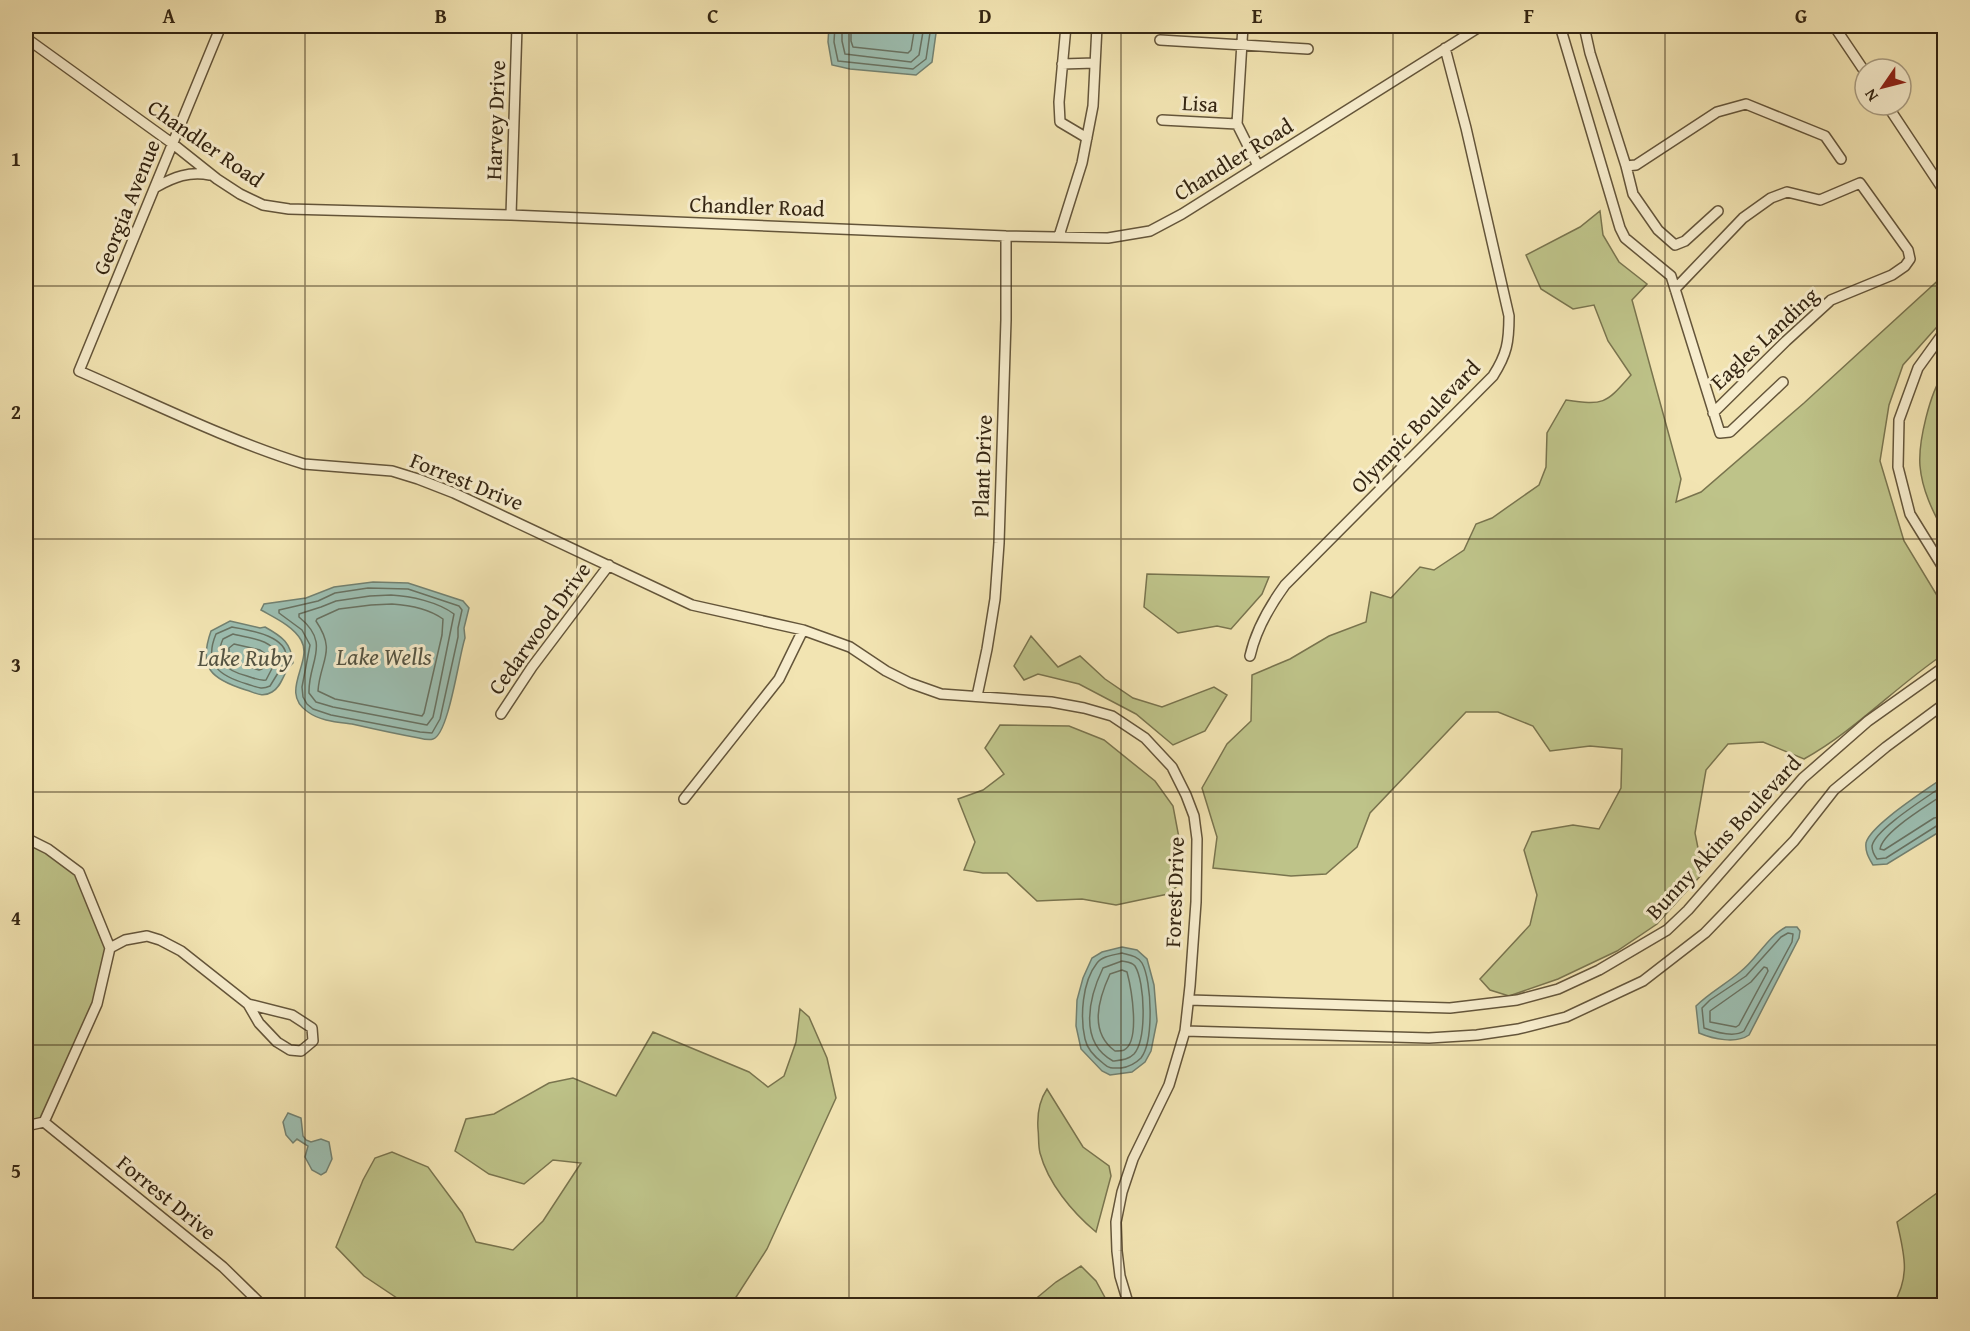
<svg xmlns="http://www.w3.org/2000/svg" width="1970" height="1331" viewBox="0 0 1970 1331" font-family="'Gentium Book Plus',serif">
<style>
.green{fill:#bec389;stroke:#79744e;stroke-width:1.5}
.water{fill:#9cbeb1;stroke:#728171;stroke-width:1.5}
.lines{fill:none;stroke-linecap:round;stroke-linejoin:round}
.shore{stroke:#687262;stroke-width:1.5}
.street-casing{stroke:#64553a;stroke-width:12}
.street{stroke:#f7edcd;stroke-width:9}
.grid{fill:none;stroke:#342512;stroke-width:1.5;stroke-opacity:0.55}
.labels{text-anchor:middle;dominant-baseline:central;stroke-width:6;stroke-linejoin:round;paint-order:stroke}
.street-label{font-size:22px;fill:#342512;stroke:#f7edcd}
.water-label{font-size:24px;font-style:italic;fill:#535342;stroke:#f7edcd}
.neatline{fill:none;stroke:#342512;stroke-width:2}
.grid-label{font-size:20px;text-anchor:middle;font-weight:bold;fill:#342512}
</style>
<rect width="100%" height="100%" fill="#f2e4b2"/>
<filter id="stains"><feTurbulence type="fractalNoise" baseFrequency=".00333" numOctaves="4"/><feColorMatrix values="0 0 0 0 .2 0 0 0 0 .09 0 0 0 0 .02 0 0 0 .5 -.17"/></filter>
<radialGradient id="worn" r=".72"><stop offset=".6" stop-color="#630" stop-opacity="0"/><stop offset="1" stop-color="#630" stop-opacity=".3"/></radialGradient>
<path class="green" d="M1600 211 1603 235 1619 262 1647 284 1632 300 1681 479 1676 502 1701 492 1804 403 1944 275V319L1903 365 1889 405 1880 461 1904 541 1944 607V654C1896 686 1855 731 1804 759L1763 742 1728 744 1706 770 1695 833 1703 873 1657 924 1617 951 1558 979 1509 996 1490 990 1480 979 1530 925 1537 895 1524 850 1532 832 1573 825 1599 829 1621 788 1622 749 1590 746 1550 751 1533 726 1498 712H1466L1370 813 1357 847 1326 874 1291 876 1213 868 1217 837 1202 788 1227 744 1251 721 1252 675 1290 659 1329 636 1366 622 1371 592 1391 598 1420 567 1434 570 1464 550 1476 524 1492 518 1539 485 1546 467 1547 433 1566 400C1605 406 1606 403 1631 375L1608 341 1594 305 1573 309 1541 289 1526 255 1580 227Z
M1944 373V532C1933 512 1922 490 1920 466 1918 442 1930 392 1944 373Z
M1147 574 1269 577 1262 594 1231 629 1217 626 1178 633 1144 607Z
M1031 636 1058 667 1080 656 1105 679 1133 698 1162 707 1214 687 1227 695 1205 731 1173 745 1136 714 1079 684 1038 674 1024 680 1014 666Z
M1000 725 1069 726 1104 740 1155 781 1173 806 1183 859 1182 882 1168 894 1116 905 1082 899 1037 901 1007 873H983L964 870 975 842 958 799 983 790 1004 774 985 748Z
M26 838 79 872 110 948 97 1004 44 1122 26 1126Z
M800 1009 809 1017 827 1058 836 1098 767 1249 731 1305 406 1304 364 1276 336 1247 363 1180 375 1158 392 1152 428 1167 462 1213 476 1242 513 1250 543 1221 581 1163 553 1160 524 1184 489 1174 455 1151 466 1119 494 1114 549 1083 573 1078 616 1096 653 1032 749 1072 768 1087 784 1076 796 1042Z
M1047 1089 1083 1147 1109 1166 1111 1176 1096 1232C1072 1212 1048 1183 1040 1153 1038 1145 1039 1137 1038 1129 1037 1114 1039 1101 1047 1089Z
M1944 1188V1305H1893C1911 1275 1904 1254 1897 1222Z
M1081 1266 1096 1281 1109 1305H1036L1033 1301 1056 1282Z"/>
<path class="water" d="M829 26H937L932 62 916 75 850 69 832 65 828 42Z
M373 582 408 583 463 601 469 608 464 628 465 638C459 655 449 734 433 739 430 740 423 739 419 738 397 734 374 729 352 724 337 722 320 721 308 712 278 692 314 662 301 640 293 626 275 618 261 610L264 604 306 598 334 587Z
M230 621 260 628 265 627C283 637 291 643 293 663 283 671 283 686 272 692 262 698 256 693 246 690 211 679 198 668 211 631Z
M1944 777V829L1887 864 1873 865C1869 858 1865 852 1866 843 1870 825 1928 789 1944 777Z
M1786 927H1797L1800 931 1799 938 1749 1035C1736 1044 1713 1039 1699 1033L1696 1006C1709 993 1726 984 1740 972 1757 959 1767 937 1786 927Z
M1122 947 1137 950 1147 959 1154 985 1157 1021 1151 1051 1145 1062 1132 1072 1110 1075 1102 1071 1081 1049 1076 1026 1077 1000 1083 978 1092 958 1102 952Z
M288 1113 301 1118 303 1136 306 1140 311 1142 321 1139 329 1142 332 1159 326 1172 321 1175 312 1170 305 1157 308 1146 297 1139 293 1143 286 1135 283 1122Z"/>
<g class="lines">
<path class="shore" d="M835 26 834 42 838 61 913 69 926 59 931 26
M842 26V41L845 54 911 62 919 55 924 26
M851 26V41L853 47 908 53 911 50 915 26
M368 588 408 589 459 606 462 610 458 628V637L440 719 432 733 420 732 331 715 313 709 307 704 303 697 302 687 310 645 302 630 279 613V610L318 601 335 593Z
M391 595C411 596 438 602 454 614L436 703 433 717 427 725 333 707 316 702 309 693C308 661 332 644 299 617V614L321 607 336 601 370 596Z
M392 604C409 605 429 609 443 619L442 635 424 713 422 716 335 699 318 691C320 660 337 652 316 621L317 619 339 609 371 605Z
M232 627C249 630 290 636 286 660L270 686C261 690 257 687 247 684 220 676 203 665 216 634Z
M233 634C248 638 274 639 278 657L266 680C259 681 254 678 247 676 227 671 213 661 223 639Z
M234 644 260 650 266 654 267 657 262 669 259 670 233 662 229 654V648Z
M1944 785C1929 796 1875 829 1872 846 1872 851 1874 855 1877 859L1886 858 1938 825 1944 824
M1944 794C1929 805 1883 831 1880 849L1884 850 1934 818 1944 816
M1788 933 1793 934 1792 942 1744 1031C1734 1038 1715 1032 1704 1028L1702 1008 1710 1000 1746 976 1781 937Z
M1122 953C1129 955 1138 956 1142 963 1152 981 1154 1041 1141 1058 1135 1064 1129 1067 1121 1068 1114 1068 1109 1069 1104 1064 1096 1058 1087 1049 1085 1039 1080 1017 1082 982 1097 963 1102 956 1114 955 1122 953Z
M1122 961C1127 962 1132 962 1135 966 1145 982 1147 1039 1134 1054 1128 1060 1121 1060 1113 1061 1078 1042 1089 997 1103 968Z
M1764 967 1767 968 1768 971 1739 1025 1736 1027 1710 1022V1011L1751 982Z
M1122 970 1127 972C1131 987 1141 1041 1124 1050 1122 1051 1118 1051 1115 1051 1089 1032 1098 1000 1110 974Z"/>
<defs>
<path id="street" d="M221 26 79 371C153 403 227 440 304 464L392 471 418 479 454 493 692 605 803 630 850 647 886 671 910 683 941 694 1051 702 1084 708 1112 716 1145 738 1172 767 1186 795 1194 816 1197 839 1196 902 1190 986 1185 1031 1169 1085 1133 1159 1122 1192 1116 1222 1117 1251 1120 1276 1129 1306
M1066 26 1059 102 1060 122 1087 138
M1243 26 1237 124 1258 166
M1560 26 1620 228 1625 238 1671 276 1720 433 1730 432 1783 382
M1584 26 1590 53 1626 166 1633 194 1658 230 1675 245 1685 241 1718 211
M1834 26 1865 72
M26 38 173 144 217 179 240 194 263 205 289 209 511 215 1006 236 1108 238 1150 231 1182 214 1481 26
M1160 40 1308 49
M1062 64 1095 63
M1887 105 1944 191
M1162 120 1237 124
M1626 166 1636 165 1717 112 1746 104 1825 136 1841 159
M156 187C174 177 189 171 210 175
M511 215 517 26
M1059 236 1082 163 1093 106 1097 26
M1675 289 1743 218 1771 198 1787 192 1820 200 1860 183 1908 250 1910 259 1905 266 1892 275 1831 300 1786 341 1713 413
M1944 332 1918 368 1899 420 1898 467 1910 514 1944 569
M1250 656C1256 629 1269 607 1285 585L1493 376C1507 354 1509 342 1509 316L1466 128 1445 48
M977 696 987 649 995 599 999 543 1006 320V236
M501 714 532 667 609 565
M684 799 779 679 803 630
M26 838 48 849 79 872 110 948
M110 948 125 940 147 936 160 940 181 951 248 1004 259 1023 277 1042 290 1050 301 1051 313 1041 312 1028 292 1015 248 1004
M1189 1000 1450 1008 1517 1000 1558 989 1599 970 1667 930 1688 910 1803 778 1868 721 1944 667
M1185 1031 1429 1038 1477 1035 1518 1029 1566 1017 1643 981 1705 933 1794 841 1834 790 1886 747 1944 704
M44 1122 223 1267 263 1306
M44 1122 97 1004 110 948
M26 1126 44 1122"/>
</defs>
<use href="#street" class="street-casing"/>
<use href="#street" class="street"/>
</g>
<path class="grid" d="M305 26V1306M577 26V1306M849 26V1306M1121 26V1306M1393 26V1306M1665 26V1306M26 286H1944M26 539H1944M26 792H1944M26 1045H1944"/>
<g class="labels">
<g class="street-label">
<text transform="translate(1200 103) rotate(3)">Lisa</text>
<text transform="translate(495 120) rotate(-88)">Harvey Drive</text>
<text transform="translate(206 143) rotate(35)">Chandler Road</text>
<text transform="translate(1233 159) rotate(-32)">Chandler Road</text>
<text transform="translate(757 206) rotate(2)">Chandler Road</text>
<text transform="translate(126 207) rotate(-68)">Georgia Avenue</text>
<text transform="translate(1764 338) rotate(-43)">Eagles Landing</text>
<text transform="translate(1415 426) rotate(-46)">Olympic Boulevard</text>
<text transform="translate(982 466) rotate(-88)">Plant Drive</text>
<text transform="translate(467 481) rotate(22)">Forrest Drive</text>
<text transform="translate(539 628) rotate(-54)">Cedarwood Drive</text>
<text transform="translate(1723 837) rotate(-47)">Bunny Akins Boulevard</text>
<text transform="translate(1174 892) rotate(-88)">Forest Drive</text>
<text transform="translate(167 1197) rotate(39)">Forrest Drive</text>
</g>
<g class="water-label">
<text x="384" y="656">Lake Wells</text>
<text x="245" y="657">Lake Ruby</text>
</g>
</g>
<rect width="1970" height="1331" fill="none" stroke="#f2e4b2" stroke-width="66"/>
<g transform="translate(1883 87) rotate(235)"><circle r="28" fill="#f7edcd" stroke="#a99d82" stroke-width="1.5"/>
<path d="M0-4.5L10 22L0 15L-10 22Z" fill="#8f2418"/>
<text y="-9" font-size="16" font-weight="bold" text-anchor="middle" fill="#342512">N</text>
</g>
<rect x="33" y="33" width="1904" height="1265" class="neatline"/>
<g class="grid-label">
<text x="169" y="23">A</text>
<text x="441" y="23">B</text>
<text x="713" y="23">C</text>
<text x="985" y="23">D</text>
<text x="1257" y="23">E</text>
<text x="1529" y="23">F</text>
<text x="1801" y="23">G</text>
<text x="16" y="166">1</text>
<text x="16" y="419">2</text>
<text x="16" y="672">3</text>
<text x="16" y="925">4</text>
<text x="16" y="1178">5</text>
</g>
<rect width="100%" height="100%" filter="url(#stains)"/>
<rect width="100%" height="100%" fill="url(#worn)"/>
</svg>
